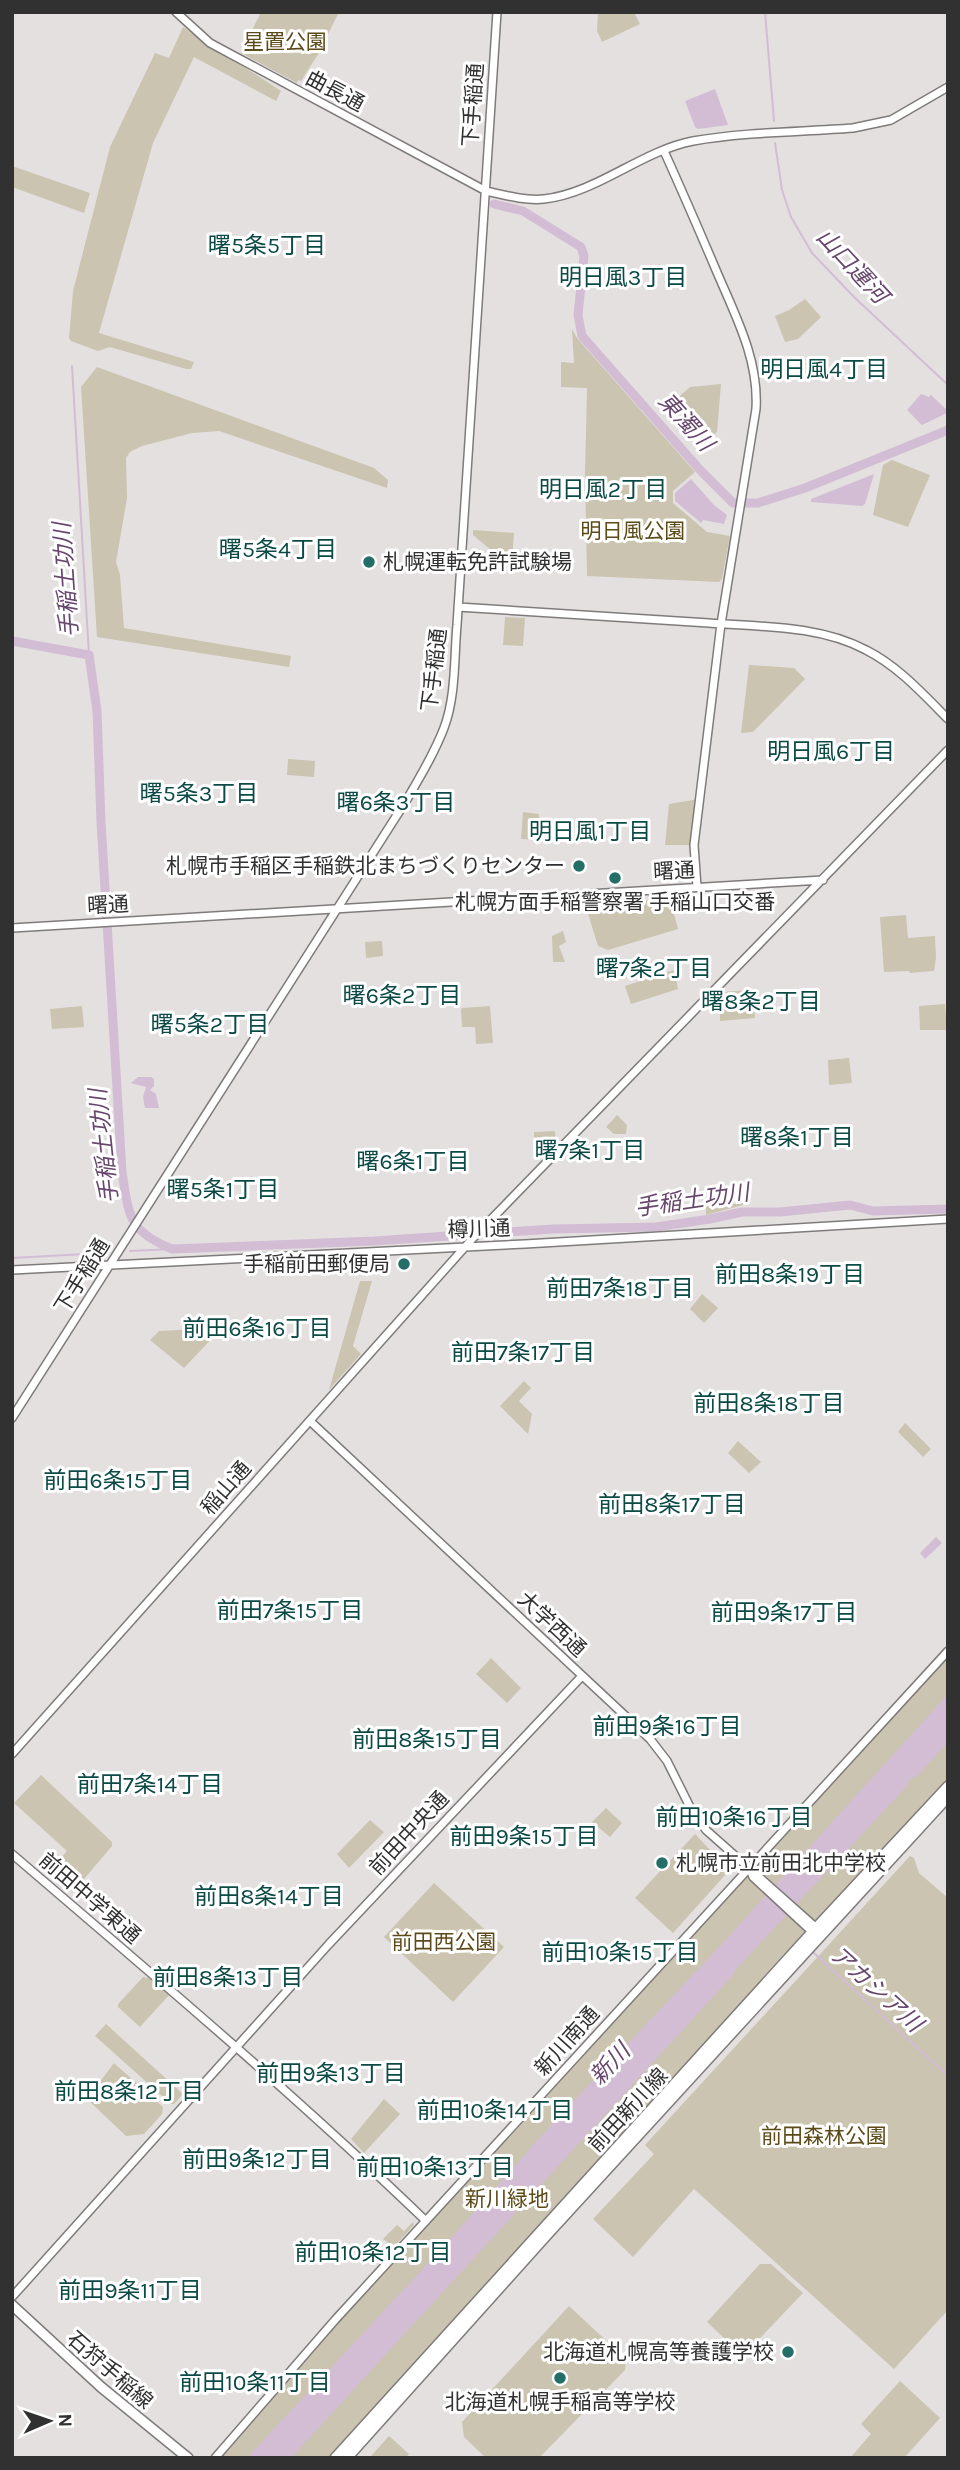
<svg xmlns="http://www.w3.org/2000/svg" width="960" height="2470" viewBox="0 0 960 2470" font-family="Karla,'Noto Sans JP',sans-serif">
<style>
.green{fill:#cbc4b0}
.water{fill:#d2bdd5}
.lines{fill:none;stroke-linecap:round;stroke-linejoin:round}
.stream{stroke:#d2bdd5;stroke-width:2}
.river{stroke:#d2bdd5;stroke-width:9}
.minor-casing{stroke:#7f7b7b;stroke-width:10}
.major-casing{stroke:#7f7b7b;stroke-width:12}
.minor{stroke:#fff;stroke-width:7}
.major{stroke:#fff;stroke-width:9}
.poi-dot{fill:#246e68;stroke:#fff;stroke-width:2.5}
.labels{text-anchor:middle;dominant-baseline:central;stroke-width:6;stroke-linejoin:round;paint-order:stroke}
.park-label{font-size:21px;fill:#5c4b19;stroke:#fff}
.street-label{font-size:21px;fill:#323131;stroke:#fff}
.poi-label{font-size:21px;fill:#323131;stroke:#fff;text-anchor:end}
.neighbourhood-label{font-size:23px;fill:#0c4a46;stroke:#fff}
.water-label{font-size:23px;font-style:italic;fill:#67476d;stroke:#fff}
</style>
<rect width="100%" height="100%" fill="#e4e0e0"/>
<path class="green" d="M261 12H339L317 56 301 81 298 80 297 83 241 53Z
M598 12H634L640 24 602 42 597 31Z
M183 27 281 91 276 101 194 57 153 143 99 333 194 362 191 369H186L110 347 98 351 71 341 69 338 73 291 110 147 155 53 169 58Z
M12 166 90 193 84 213 12 187Z
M805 299 821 317 798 339 785 342 775 316 789 310Z
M572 329 577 338 695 472 673 491V503L707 532 730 536 722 579 719 582 587 576 585 474 587 388 561 387V362L574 363Z
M97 367 374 468 388 480 387 488 219 431 192 433 142 446 130 452 126 458 127 498 116 562 120 575 124 628 291 656 289 667 97 637 81 387Z
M721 384 717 432 708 439 674 401 690 387Z
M892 460 930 475 908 527 873 515 883 465Z
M473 530 514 533 512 562 504 561 473 535Z
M505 617 525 618 523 646 503 645Z
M749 665 794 668 805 679 753 732 741 733Z
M288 759 315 761 314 777 287 775Z
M699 799 694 845H665L669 804Z
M523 812 539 814 537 840 521 839Z
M670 899 678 929 608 950 598 946 585 904Z
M906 915 908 938 935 936 936 958 934 971 910 973 909 971 884 972 880 917Z
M563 931 566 942 559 946 565 962H553L552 936Z
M382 941 383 956 366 958 365 942Z
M674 970 678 989 631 1004 625 986Z
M753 990 755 1018 720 1021V992Z
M945 1004 947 1030H920L919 1006Z
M82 1006 84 1027 52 1029 50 1009Z
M490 1006 493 1043 476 1044 475 1027H462L461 1010 462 1008Z
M849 1058 852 1083 829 1085 828 1060Z
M617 1115 627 1125 626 1134H614L606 1127Z
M555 1131 556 1146 553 1151H547L534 1137V1132Z
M744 1203 743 1205 706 1215V1206Z
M360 1281H372L353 1346 361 1354 329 1390Z
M702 1294 718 1308 704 1323 690 1309Z
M219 1328 217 1333 184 1368 150 1340 159 1331Z
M524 1381 531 1388 519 1401 532 1414 528 1434 500 1406Z
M905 1423 931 1449 923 1457 898 1432Z
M738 1441 761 1462 749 1473 728 1453Z
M948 1655V1780L329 2458H220L321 2341Z
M491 1658 521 1688 507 1703 476 1674Z
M41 1775 112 1842V1846L73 1892 49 1871 67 1851 14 1803Z
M606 1808 622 1823 610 1837 592 1822Z
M370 1820 384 1832 349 1868 337 1854Z
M695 1834 726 1867V1874L673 1933 635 1898Z
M910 1856 914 1858 919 1873 948 1898V2310L894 2369 694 2189 633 2257 593 2219 654 2154 645 2145Z
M434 1883 504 1947 453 2002 384 1937Z
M143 1977 149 1978 169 1995 140 2027 118 2007V2004Z
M106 2024 183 2094 174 2104H171L95 2036Z
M114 2063 163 2107 162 2114 144 2134 126 2136 87 2099Z
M384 2099 400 2114 364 2153 351 2139Z
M413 2222 414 2225 394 2247 383 2239 397 2225 404 2231Z
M760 2264H771L803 2293 743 2356 707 2322Z
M569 2306 626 2359 625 2370 539 2458H486L464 2437 462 2422Z
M900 2381 940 2418 904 2458H850L871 2434 861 2424Z
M389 2436 409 2454 406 2458H374L371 2456Z"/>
<path class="water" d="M715 89 728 125 698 129 695 127 685 101Z
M921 394 929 397 931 395 948 411 947 413 922 425 907 410Z
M874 474 865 504 862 506 811 502V499Z
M691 479 714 505 727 515 724 524 703 520 701 523 675 501V493Z
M138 1077H151L154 1079V1086L150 1090 156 1094 159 1108H145L143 1097 146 1087 131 1083Z
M936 1537 942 1543 925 1559 920 1553Z
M948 1694V1742L917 1776 910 1779 906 1787 736 1969 732 1976 291 2458H247L443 2247 552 2124 721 1945Z"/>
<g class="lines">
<path class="stream" d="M765 12 774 121
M775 143 782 190 791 217 812 253 854 297 948 385
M72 366 89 655
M130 1251 172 1249
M12 1258 103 1253
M814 1953 948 2076"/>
<path class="river" d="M494 204 523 211 581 247 584 256 578 315 582 336 701 471 733 503H758L805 488 948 430
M12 641 89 655 97 711 101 822 122 1172C129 1216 128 1231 172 1249L374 1241 553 1229 656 1227 710 1219 742 1212H780L850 1205 873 1211 948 1209"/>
<defs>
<path id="minor" d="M176 12 210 43 486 191C504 195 525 201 544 199 597 193 641 151 693 141 745 132 800 132 853 128L891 120 948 87
M664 151C682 191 699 230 716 270 735 315 759 359 756 409L721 624 694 845 697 887
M458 607C542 613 626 617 709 623 762 627 819 625 866 650 898 666 923 694 948 719
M12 928 823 880
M12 1270 525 1244 948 1219
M12 1418 406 801C420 777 434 754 444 728 456 696 454 659 457 625L497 12
M310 1421 650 1739 667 1761 690 1807 706 1830 812 1924 816 1932
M12 1754 473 1238 948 750
M12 1854C152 1974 293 2093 426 2221
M750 1869 753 1877 808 1928 814 1930
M12 2297 329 1944 582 1676
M215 2458 335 2320 948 1651"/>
<path id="major" d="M12 2305 101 2387 188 2458
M335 2458 814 1930 948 1786
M347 2458 547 2235 948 1797"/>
</defs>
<use href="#minor" class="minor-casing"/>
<use href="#major" class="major-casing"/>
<use href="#minor" class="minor"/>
<use href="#major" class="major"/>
</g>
<g class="poi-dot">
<circle cx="369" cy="562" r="7"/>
<circle cx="579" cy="866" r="7"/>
<circle cx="615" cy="878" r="7"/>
<circle cx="404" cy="1264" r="7"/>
<circle cx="662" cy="1863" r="7"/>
<circle cx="788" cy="2352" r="7"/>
<circle cx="560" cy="2378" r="7"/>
</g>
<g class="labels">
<g class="park-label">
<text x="285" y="42">星置公園</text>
<text x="633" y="531">明日風公園</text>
<text x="444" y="1942">前田西公園</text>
<text x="824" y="2136">前田森林公園</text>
<text x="507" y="2199">新川緑地</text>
</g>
<g class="street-label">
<text transform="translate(335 91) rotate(28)">曲長通</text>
<text transform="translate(473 105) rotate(-86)">下手稲通</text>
<text transform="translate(434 670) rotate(-83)">下手稲通</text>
<text transform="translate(674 871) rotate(-3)">曙通</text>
<text transform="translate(108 905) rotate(-3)">曙通</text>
<text transform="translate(479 1229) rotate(-2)">樽川通</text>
<text transform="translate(82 1276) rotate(-58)">下手稲通</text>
<text transform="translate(226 1488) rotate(-49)">稲山通</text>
<text transform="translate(552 1624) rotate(43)">大学西通</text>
<text transform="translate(409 1833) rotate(-47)">前田中央通</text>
<text transform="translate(90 1898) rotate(41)">前田中学東通</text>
<text transform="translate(567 2041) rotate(-48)">新川南通</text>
<text transform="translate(628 2110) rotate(-47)">前田新川線</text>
<text transform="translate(110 2370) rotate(41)">石狩手稲線</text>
</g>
<g class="poi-label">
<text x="383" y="562" text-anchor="start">札幌運転免許試験場</text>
<text x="565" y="866">札幌市手稲区手稲鉄北まちづくりセンター</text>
<text x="615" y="902" text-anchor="middle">札幌方面手稲警察署 手稲山口交番</text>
<text x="390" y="1264">手稲前田郵便局</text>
<text x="676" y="1863" text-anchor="start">札幌市立前田北中学校</text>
<text x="774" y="2352">北海道札幌高等養護学校</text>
<text x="560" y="2402" text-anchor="middle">北海道札幌手稲高等学校</text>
</g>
<g class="neighbourhood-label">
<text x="267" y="245">曙5条5丁目</text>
<text x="623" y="277">明日風3丁目</text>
<text x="824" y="369">明日風4丁目</text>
<text x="603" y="489">明日風2丁目</text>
<text x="278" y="549">曙5条4丁目</text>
<text x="831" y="751">明日風6丁目</text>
<text x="199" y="793">曙5条3丁目</text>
<text x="396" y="802">曙6条3丁目</text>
<text x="590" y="831">明日風1丁目</text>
<text x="654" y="968">曙7条2丁目</text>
<text x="402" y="995">曙6条2丁目</text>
<text x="761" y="1001">曙8条2丁目</text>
<text x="210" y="1024">曙5条2丁目</text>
<text x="797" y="1137">曙8条1丁目</text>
<text x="590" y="1150">曙7条1丁目</text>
<text x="413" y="1161">曙6条1丁目</text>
<text x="223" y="1189">曙5条1丁目</text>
<text x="790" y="1274">前田8条19丁目</text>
<text x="620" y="1288">前田7条18丁目</text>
<text x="257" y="1328">前田6条16丁目</text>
<text x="523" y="1352">前田7条17丁目</text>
<text x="769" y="1403">前田8条18丁目</text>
<text x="118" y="1480">前田6条15丁目</text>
<text x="672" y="1504">前田8条17丁目</text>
<text x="290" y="1610">前田7条15丁目</text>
<text x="784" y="1612">前田9条17丁目</text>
<text x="667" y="1726">前田9条16丁目</text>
<text x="427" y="1739">前田8条15丁目</text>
<text x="150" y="1784">前田7条14丁目</text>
<text x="734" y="1817">前田10条16丁目</text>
<text x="524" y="1836">前田9条15丁目</text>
<text x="269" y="1896">前田8条14丁目</text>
<text x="620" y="1952">前田10条15丁目</text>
<text x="228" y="1977">前田8条13丁目</text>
<text x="331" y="2073">前田9条13丁目</text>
<text x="129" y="2091">前田8条12丁目</text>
<text x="495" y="2110">前田10条14丁目</text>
<text x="257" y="2159">前田9条12丁目</text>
<text x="435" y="2167">前田10条13丁目</text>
<text x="373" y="2252">前田10条12丁目</text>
<text x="130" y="2290">前田9条11丁目</text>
<text x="255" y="2382">前田10条11丁目</text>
</g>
<g class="water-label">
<text transform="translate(852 266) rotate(47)">山口運河</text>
<text transform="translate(686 422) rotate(48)">東濁川</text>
<text transform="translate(66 580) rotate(-94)">手稲土功川</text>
<text transform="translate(104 1146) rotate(-96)">手稲土功川</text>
<text transform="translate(692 1200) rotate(-8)">手稲土功川</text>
<text transform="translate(876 1989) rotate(42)">アカシア川</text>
<text transform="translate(610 2064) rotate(-47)">新川</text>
</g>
</g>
<rect width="960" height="2470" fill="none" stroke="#323131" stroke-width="28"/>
<g transform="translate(49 2421) rotate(88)" stroke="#ffffff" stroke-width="5" paint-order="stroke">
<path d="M0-5L12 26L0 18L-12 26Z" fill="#323131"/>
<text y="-10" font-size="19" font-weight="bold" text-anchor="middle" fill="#323131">N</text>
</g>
</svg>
